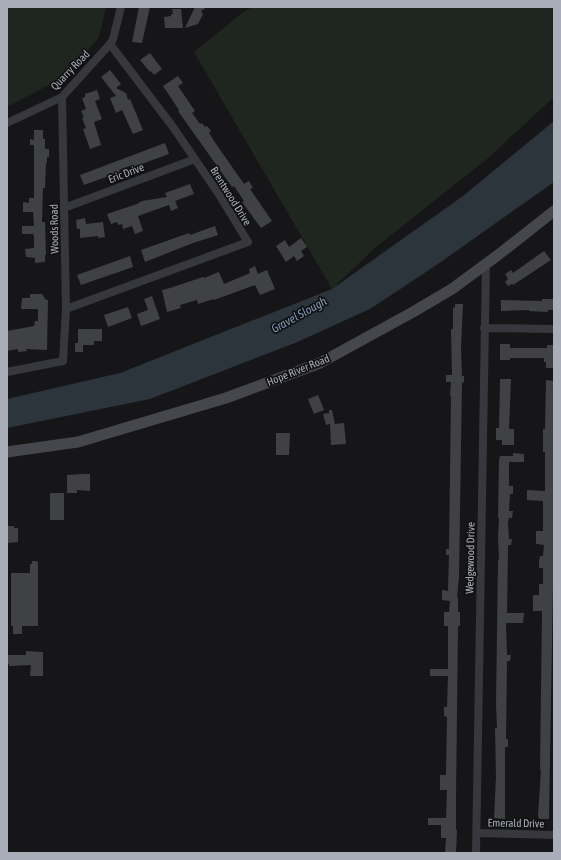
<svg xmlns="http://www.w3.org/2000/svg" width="561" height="860" viewBox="0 0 561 860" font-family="'Asap Condensed',sans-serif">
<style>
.green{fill:#1e261f}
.water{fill:#2c353c}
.building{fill:#404145}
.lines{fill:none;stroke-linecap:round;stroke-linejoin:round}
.street{stroke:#37383d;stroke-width:8}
.secondary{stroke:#45474d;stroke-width:11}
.labels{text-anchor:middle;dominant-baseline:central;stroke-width:3.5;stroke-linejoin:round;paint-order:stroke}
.street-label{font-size:11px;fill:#a8adb8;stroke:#111113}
.water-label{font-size:12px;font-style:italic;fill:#7f9bb3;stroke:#111113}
</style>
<rect width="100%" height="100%" fill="#161618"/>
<path class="green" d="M7 7H106L99 37 66 76 7 107Z
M252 7H554V97L487 159 376 247 332 289 194 52 241 14Z"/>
<path class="water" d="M554 121V182L438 264 370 309 295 343 150 399 7 428V399L120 373 332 289 463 196Z"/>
<path class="building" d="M139 7H150L142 43 132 42Z
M195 7H207L201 11 203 14 198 24 185 28Z
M172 9H181L183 28H165L164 17 171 16V14H173Z
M150 53 162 69 154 75 151 71 150 72 140 60Z
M110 70 121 84 116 88 126 93 128 100 130 99 143 130 133 134 122 110 116 113 110 98 116 96 101 77Z
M178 76 183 83 178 86 195 111 192 113 200 124 202 123 205 127 207 126 211 131 209 133 214 141 244 184 249 181 253 188 250 189 272 221 261 228 242 202 244 201 234 186 232 187 178 111 179 110 163 86Z
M97 90 100 99 95 101 102 119 94 122 101 145 90 149 83 129 86 128 82 118 84 117 81 111 86 109 82 98 85 97V94Z
M34 130H43V139H45V149H49V157H47V162L46 164 45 188H43L42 222H45L46 255H45V262L35 263V258L26 257 25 249 34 248V236L33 234H22V226H34L33 212H23V202L29 203V198H34V145H30V139L34 140Z
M165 143 169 154 131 168 130 166 119 170 120 172 84 185 80 175Z
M190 184 194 194 175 201 178 208 171 211 169 205 138 216 143 231 135 234 132 226 123 229 122 224 118 225 117 222 111 224 107 214 137 204 142 201 167 197 165 193Z
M85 218 86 224 103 222 105 237 98 238V236L80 238V229H77L76 220Z
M215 226 218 235 193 243 145 262 141 250 189 233 190 235Z
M301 238 307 247 301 251 304 256 297 261 294 256 286 262 276 246 285 240 289 247Z
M544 251 551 260 513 285 512 284 508 286 505 282 508 279 505 274 511 270 513 273Z
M130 256 133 267 81 285 77 275Z
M255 266 258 274 267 270 275 289 260 295 255 285 214 300V299L198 304 197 300 180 305 181 308 167 312 162 290 170 288 203 277 204 278 219 272 224 284 250 273 249 269Z
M30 294H42L46 300H48L47 350 26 349 27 351 18 352V349L7 351V331L34 326 35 321H38V309H21L22 298H30Z
M152 296 160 319 141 326 137 314 148 310 144 299Z
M542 299H554V310H548V312L529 311V310L501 311V300L542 301Z
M455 304H463L461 348 462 376H464V383L462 382 459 577 457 597H458V612H460V626H458L456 797V830H457L456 853H445L446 838H441V825H428V818H446L447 790H440V775H446L447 717 444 716V707H447L448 676H430V669H448V626H444V612H449L450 601 442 600V590L448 591 449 555H446V549H449L451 396H450L451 382H446V375H452L451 329H453V307L455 308Z
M128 307 132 318 108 327 104 315Z
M78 329H102V341H94V345H83V352H75V343H78Z
M500 344H510V348H547V345H554V368H546V362H544V358H510V360H500Z
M500 379H511L509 429H514V445H502V440H496V428H499Z
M546 380 554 381V524L549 819H539L538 815 541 770H540L542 611H533V595H539V584H543V568H539V561L540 556H543L544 545 536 544V531H543V501L527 500V490L545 491V452H543V429H545Z
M318 395 324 410 314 414 308 399Z
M329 410H332L335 424 344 423 346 444 331 445 330 424 326 425 323 414 329 413Z
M276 433H290L289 455H276Z
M513 453 524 454V462H509V486H513V494H510L509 511H513L512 518H509L508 523 509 539H512L511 545H508V549L507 613H524L523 623H506L507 655H511L510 661H507L506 739H508V747H505V819L494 818 496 776 495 728H497L496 704 498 560H499L498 537 499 518H498L499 460 500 456H513Z
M82 474H90V491L77 490V493H67V475Z
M50 493H64V520H50Z
M7 526H14V528H18V542L7 543Z
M32 561H37L38 563V626H22V634H13V626H11V573H30V564H32Z
M26 651 43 652V676H30L31 665 9 666V664H7V655H26Z"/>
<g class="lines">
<path class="street" d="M7 123 62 97 110 44 113 39 121 7
M64 208 195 159
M66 309 248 242 218 193 173 127 110 44
M484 328 554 329
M7 372 63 361 66 309 62 97
M477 833 554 835
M476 853 486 264"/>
<path class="secondary" d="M7 452 78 442 226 398 320 363 413 312 452 289 498 255 554 211"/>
</g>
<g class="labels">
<g class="street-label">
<text transform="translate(70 70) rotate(-46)">Quarry Road</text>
<text transform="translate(126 173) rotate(-21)">Eric Drive</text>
<text transform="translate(231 196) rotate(58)">Brentwood Drive</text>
<text transform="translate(54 229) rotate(-91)">Woods Road</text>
<text transform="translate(298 370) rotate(-22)">Hope River Road</text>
<text transform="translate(470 558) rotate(-89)">Wedgewood Drive</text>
<text transform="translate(516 823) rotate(1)">Emerald Drive</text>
</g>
<g class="water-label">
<text transform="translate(299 315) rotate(-29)">Gravel Slough</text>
</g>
</g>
<rect width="561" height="860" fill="none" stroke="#a8adb8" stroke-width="16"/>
</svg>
